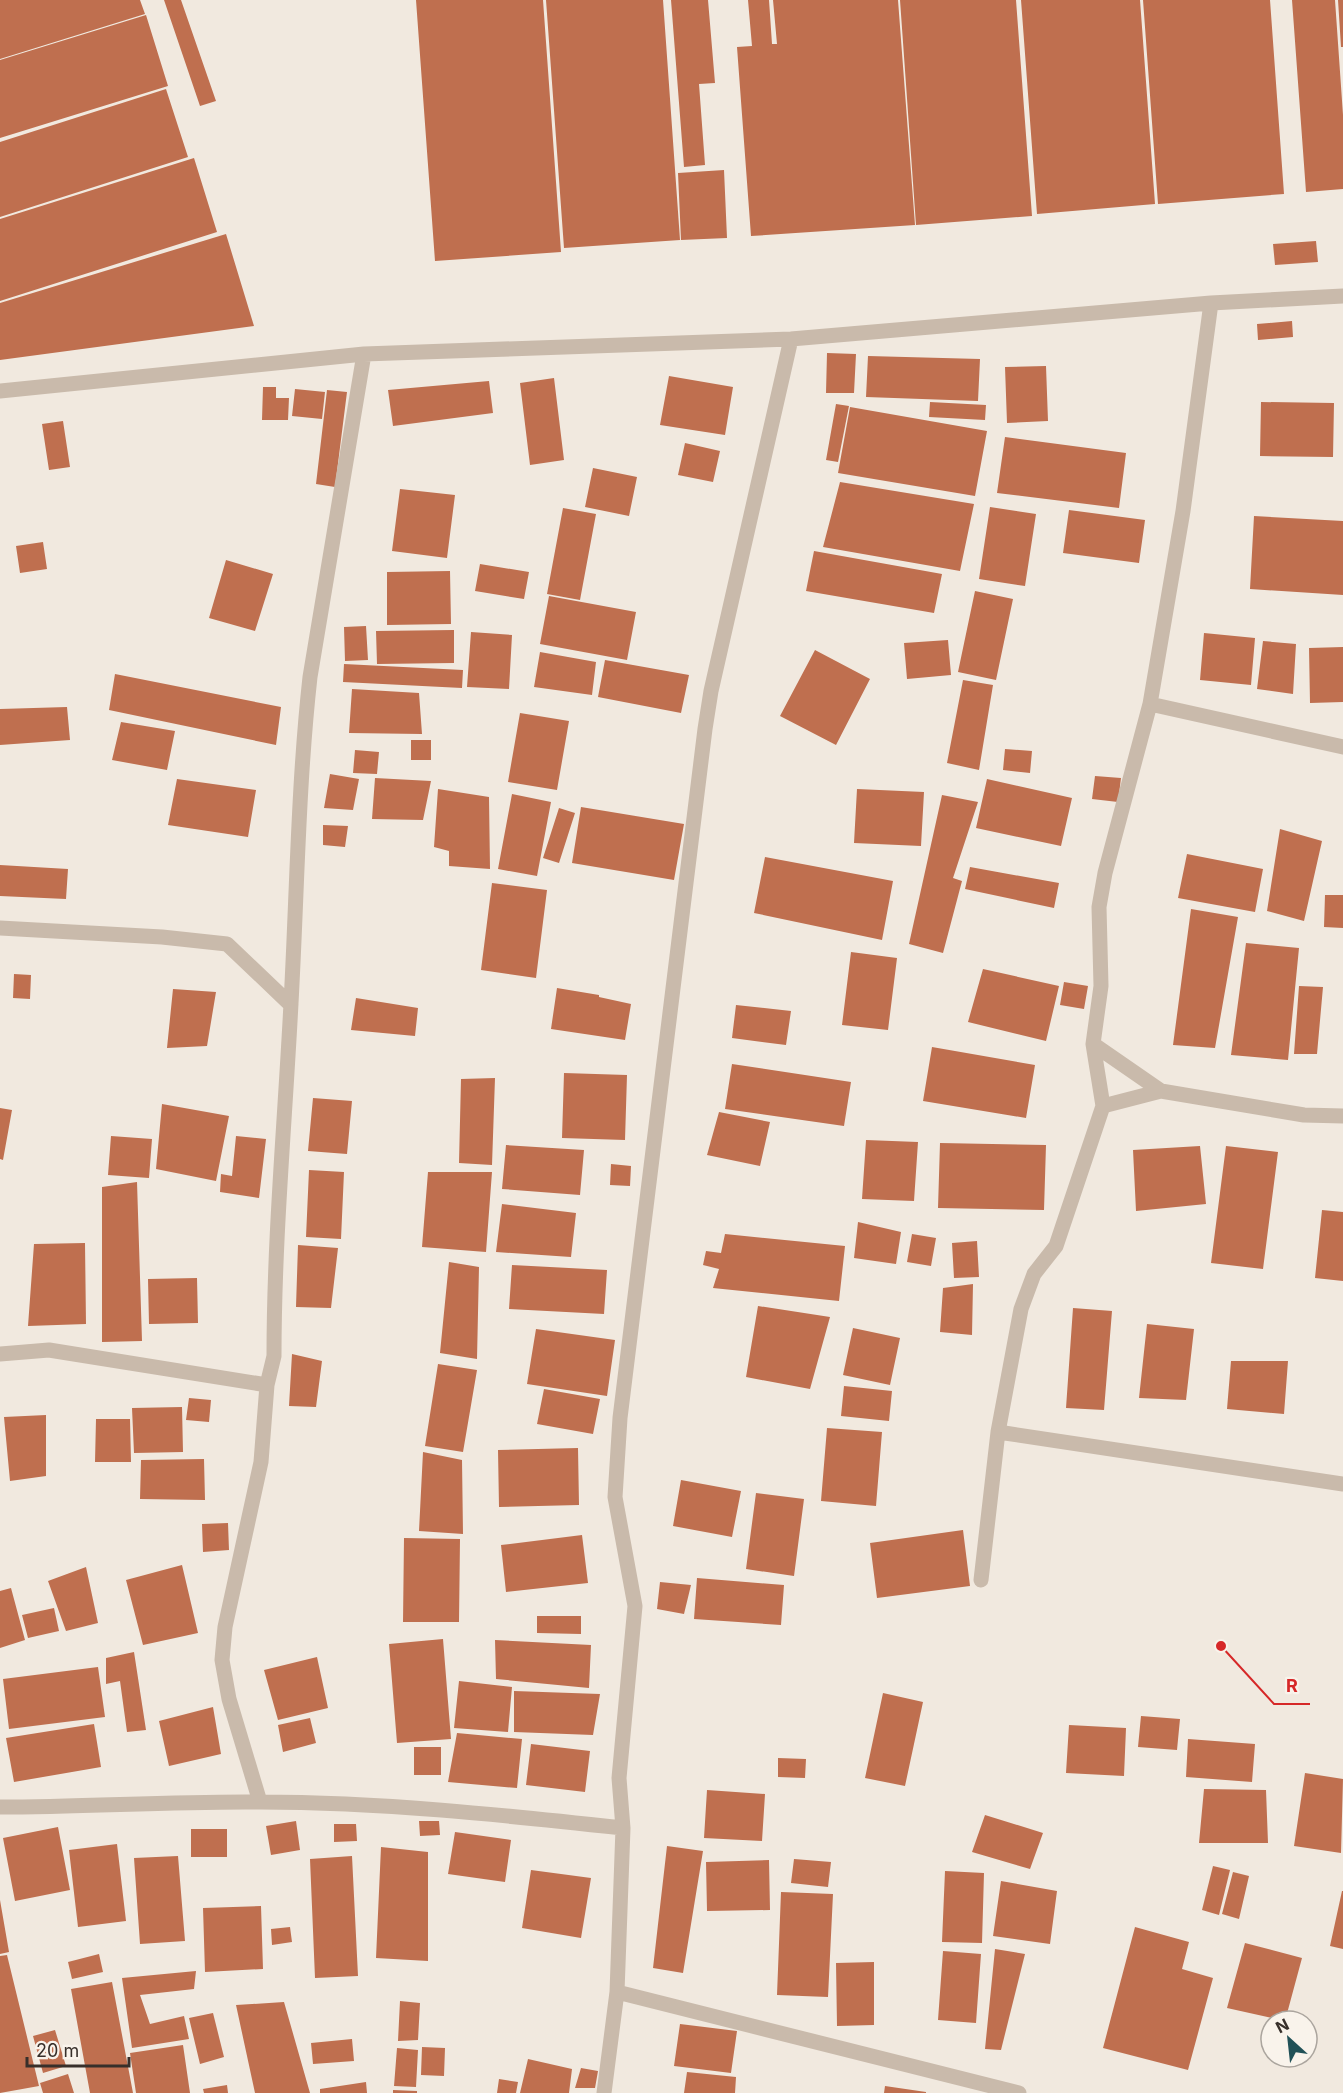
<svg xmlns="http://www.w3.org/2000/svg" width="1343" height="2093" viewBox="0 0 1343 2093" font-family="Inter,sans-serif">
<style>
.building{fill:#bf6f4f}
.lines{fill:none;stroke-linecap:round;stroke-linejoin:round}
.minor{stroke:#c9baab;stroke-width:15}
.leader{fill:none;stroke:#d62828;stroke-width:2}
.callout-dot{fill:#d62828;stroke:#f9f3eb;stroke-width:2}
.callout-label{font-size:18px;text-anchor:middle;font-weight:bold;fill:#d62828;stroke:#f9f3eb;stroke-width:4.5;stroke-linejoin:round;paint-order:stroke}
</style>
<rect width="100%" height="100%" fill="#f1e9df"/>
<path class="building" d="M0 0H140L145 14 0 59Z
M164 0H181L216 101 200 106Z
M416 0H543L561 252 435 261Z
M546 0H663L680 240 564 248Z
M671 0H708L715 83 699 84 705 165 684 167Z
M748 0H769L772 44H777L773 0H898L915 225 751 236 737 47 752 46Z
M900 0H1016L1032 216 916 225Z
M1021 0H1140L1155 204 1037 214Z
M1143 0H1270L1284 194 1158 204Z
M1292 0H1335L1343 115V189L1306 192Z
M1338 0H1343V47H1341Z
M146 15 168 86 0 138V60Z
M166 89 188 157 0 217V142Z
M194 158 217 232 0 301V219Z
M724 170 727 238 681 240 678 173Z
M226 234 254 326 0 360V303Z
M1316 241 1318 262 1275 265 1273 244Z
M1292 321 1293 337 1258 340 1257 324Z
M827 353 856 354 854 393H826Z
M868 356 980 359 978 401 866 397Z
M1046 366 1048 421 1007 423 1005 367Z
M669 376 733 387 725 435 660 425Z
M554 378 564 460 530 465 520 383Z
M489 381 493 413 393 426 388 390Z
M263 387H276V398H289L288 420H262Z
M295 389 325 392 322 419 292 416Z
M327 390 347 392 335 487 316 484Z
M930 402 986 405 985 420 929 417Z
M1261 402 1334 403 1333 457 1260 456Z
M836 404 849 406 838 462 826 460Z
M850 407 987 431 975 496 838 473Z
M63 421 70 467 49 470 42 424Z
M1005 437 1126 453 1119 508 997 493Z
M685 443 720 451 713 482 678 475Z
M593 468 637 477 629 516 585 507Z
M840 482 974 504 960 571 823 547Z
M400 489 455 495 447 558 392 551Z
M990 507 1036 514 1025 586 979 579Z
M563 508 596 514 580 600 547 594Z
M1069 510 1145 520 1139 563 1063 553Z
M1254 516 1343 521V595L1250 589Z
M43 542 47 569 20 573 16 546Z
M814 551 942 574 934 613 806 591Z
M226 560 273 574 255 631 209 618Z
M480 564 529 572 524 599 475 591Z
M450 571 451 624 387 625V572Z
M975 591 1013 599 996 680 958 672Z
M549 596 636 612 627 660 540 644Z
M366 626 368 660 345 661 344 627Z
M454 630V663L377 664 376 631Z
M471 632 512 635 509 689 467 687Z
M1204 633 1255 638 1251 685 1200 680Z
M948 640 951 675 907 679 904 643Z
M1263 641 1296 644 1293 694 1257 689Z
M1343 647V702L1310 703 1309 648Z
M815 650 870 679 836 745 780 716Z
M540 652 596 662 592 695 534 687Z
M605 660 689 675 681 713 598 697Z
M344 664 463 670 462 688 343 682Z
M115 674 281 707 276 745 109 710Z
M963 680 993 685 979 770 947 763Z
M352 689 419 693 422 734 349 733Z
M67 707 70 740 0 745V709Z
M520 713 569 721 557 790 508 782Z
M121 722 175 731 167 770 112 760Z
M411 740H431V760H411Z
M1005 749 1032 751 1030 773 1003 770Z
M355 750 379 752 377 774 353 773Z
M330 774 359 779 353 810 324 808Z
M1095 776 1121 778 1118 802 1092 799Z
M375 778 431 781 423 820 372 819Z
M177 779 256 790 248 837 168 825Z
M987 779 1072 798 1061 846 976 828Z
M438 789 489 797 490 869 449 866V851L434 847Z
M857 789 924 792 921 846 854 843Z
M512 794 551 802 537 876 498 869Z
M942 795 978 802 953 878 962 881 943 953 909 944Z
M581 807 684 824 674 880 572 863Z
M559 808 575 813 559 863 543 858Z
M323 825 348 826 345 847 323 845Z
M1280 829 1322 841 1304 921 1267 911Z
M1187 854 1263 869 1255 912 1178 898Z
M765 857 893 881 882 940 754 913Z
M0 865 68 869 66 899 0 896Z
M970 867 1059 883 1054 908 965 889Z
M492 883 547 890 536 978 481 970Z
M1325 895H1343V928L1324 927Z
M1191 909 1238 917 1215 1048 1173 1045Z
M1246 943 1299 948 1288 1060 1231 1055Z
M851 952 897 958 888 1030 842 1025Z
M983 969 1059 986 1046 1041 968 1022Z
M14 974 31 975 30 999 13 998Z
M1064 982 1088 986 1084 1009 1060 1005Z
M1299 986 1323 987 1317 1054H1294Z
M557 988 599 995V997L631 1004 625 1040 551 1029Z
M173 989 216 992 207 1046 167 1048Z
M356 998 418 1008 415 1036 351 1030Z
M736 1005 791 1011 786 1045 732 1038Z
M932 1047 1035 1065 1026 1118 923 1101Z
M732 1064 851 1082 844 1126 725 1109Z
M564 1073 627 1075 625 1140 562 1138Z
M495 1078 492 1165 459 1163 461 1079Z
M313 1098 352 1101 347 1154 308 1151Z
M162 1104 229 1116 216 1181 156 1169Z
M0 1108 12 1110 3 1160 0 1159Z
M719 1112 770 1122 760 1166 707 1155Z
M111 1136 152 1139 149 1178 108 1175Z
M236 1136 266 1139 259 1198 220 1192 221 1174 232 1176Z
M866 1140 918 1142 914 1201 862 1199Z
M940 1143 1046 1145 1044 1210 938 1208Z
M506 1145 584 1150 580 1195 502 1189Z
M1200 1146 1206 1204 1136 1211 1133 1150Z
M1226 1146 1278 1152 1263 1269 1211 1263Z
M611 1164 631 1166 630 1186 610 1185Z
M309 1170 344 1172 341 1239 306 1237Z
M428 1172H492L486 1252 422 1247Z
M137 1182 142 1341 102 1342V1187Z
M502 1204 576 1213 571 1257 496 1252Z
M1322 1210 1343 1212V1281L1315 1278Z
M858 1222 901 1232 896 1264 854 1258Z
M725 1234 845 1246 839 1301 713 1288 719 1269 703 1265 706 1251 721 1253Z
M912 1234 936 1238 931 1266 907 1262Z
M977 1241 979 1277 954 1278 952 1243Z
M85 1243 86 1324 28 1326 34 1244Z
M298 1245 338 1248 331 1308 296 1307Z
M449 1262 479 1267 477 1359 440 1353Z
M512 1265 607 1270 604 1314 509 1309Z
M197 1278 198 1323 149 1324 148 1279Z
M973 1284 972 1335 940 1332 943 1288Z
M758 1306 830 1317 810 1389 746 1377Z
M1073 1308 1112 1311 1104 1410 1066 1408Z
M1147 1324 1194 1329 1186 1400 1139 1398Z
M853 1328 900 1338 890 1385 843 1375Z
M536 1329 615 1340 607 1396 527 1384Z
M292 1354 322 1361 316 1407 289 1406Z
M1231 1361H1288L1284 1414 1227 1409Z
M438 1364 477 1370 463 1452 425 1446Z
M844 1386 892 1391 889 1421 841 1416Z
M544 1389 600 1399 593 1434 537 1424Z
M189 1398 211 1400 209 1422 186 1420Z
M182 1407 183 1452 134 1453 132 1408Z
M46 1415V1476L10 1481 4 1417Z
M96 1419H130L131 1462H95Z
M827 1428 882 1432 876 1506 821 1501Z
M578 1448 579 1505 499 1507 498 1450Z
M423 1452 462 1460 463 1534 419 1531Z
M204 1459 205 1500 140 1499 141 1460Z
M681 1480 741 1491 732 1537 673 1526Z
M756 1493 804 1499 794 1576 746 1569Z
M228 1523 229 1550 203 1552 202 1524Z
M963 1530 970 1586 877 1598 870 1543Z
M582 1535 588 1583 506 1592 501 1545Z
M404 1538 460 1539 459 1622H403Z
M182 1565 198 1633 143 1645 126 1580Z
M86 1567 98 1623 66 1631 48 1581Z
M697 1578 784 1585 781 1625 694 1619Z
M660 1582 691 1585 684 1614 657 1609Z
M11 1588 25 1640 0 1648V1591Z
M54 1608 59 1631 28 1638 22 1615Z
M537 1616H581V1634L537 1633Z
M443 1639 451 1739 397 1743 389 1644Z
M495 1640 591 1645 589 1688 496 1679Z
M134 1652 146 1730 127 1732 120 1681 106 1684V1658Z
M317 1657 328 1708 278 1720 264 1670Z
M98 1667 105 1717 9 1729 3 1679Z
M459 1681 512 1687 508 1732 454 1728Z
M514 1691 600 1694 593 1735 514 1732Z
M883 1693 923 1702 905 1786 865 1778Z
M213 1707 221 1754 169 1766 159 1721Z
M1141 1716 1180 1719 1177 1750 1138 1747Z
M310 1718 316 1743 283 1752 278 1725Z
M94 1724 101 1767 14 1782 6 1738Z
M1069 1725 1126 1728 1124 1776 1066 1773Z
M457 1733 522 1739 517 1788 448 1782Z
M1188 1739 1255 1744 1252 1782 1186 1777Z
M531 1744 590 1751 585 1792 526 1785Z
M414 1747H441V1775H414Z
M778 1758 806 1759 805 1778 778 1777Z
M1305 1773 1343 1779 1341 1853 1294 1846Z
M1204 1789 1266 1790 1268 1843H1199Z
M707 1790 765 1794 762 1841 704 1838Z
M985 1815 1043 1833 1030 1869 972 1852Z
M296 1821 300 1850 271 1855 266 1826Z
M419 1821H439L440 1835 420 1836Z
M334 1824H356L357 1841 334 1842Z
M58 1827 70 1890 15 1901 3 1838Z
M191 1829H227V1857H191Z
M455 1832 511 1840 505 1882 448 1874Z
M117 1844 126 1921 78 1927 69 1850Z
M667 1846 703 1851 683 1973 653 1968Z
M381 1847 428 1852V1961L376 1958Z
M178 1856 185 1941 140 1944 134 1858Z
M352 1856 358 1976 315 1978 310 1859Z
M794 1859 831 1862 828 1887 791 1883Z
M769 1860 770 1910 707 1911 706 1862Z
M1213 1866 1230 1870 1219 1915 1202 1910Z
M531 1870 591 1878 581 1938 522 1928Z
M945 1871 984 1873 982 1943 942 1942Z
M1233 1872 1249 1876 1239 1919 1222 1914Z
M1001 1881 1057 1891 1050 1944 993 1936Z
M1342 1891H1343V1949L1330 1946Z
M781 1892 833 1894 828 1997 777 1995Z
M0 1900 9 1952 0 1954Z
M261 1906 263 1969 205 1972 203 1908Z
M290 1927 292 1942 272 1945 271 1929Z
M1135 1927 1189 1942 1182 1969 1213 1978 1188 2070 1103 2048Z
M1245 1943 1302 1958 1285 2021 1227 2008Z
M995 1949 1025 1954 1001 2050 985 2049Z
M943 1951 981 1954 976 2023 938 2020Z
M99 1954 103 1972 72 1979 68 1962Z
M7 1955 39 2086 0 2093V1956Z
M874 1962V2025L837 2026 836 1963Z
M196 1971 194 1989 140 1995 150 2024 184 2016 189 2039 132 2048 122 1978Z
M112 1982 133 2093H90L71 1989Z
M400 2001 420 2003 418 2040 398 2041Z
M284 2002 310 2093H255L236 2005Z
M213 2013 224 2057 200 2064 189 2018Z
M680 2024 737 2031 731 2073 674 2066Z
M55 2030 66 2066 43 2073 33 2036Z
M352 2039 354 2061 313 2064 311 2043Z
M183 2045 190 2093H136L130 2053Z
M422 2047 445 2048 444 2076 421 2075Z
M397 2048 418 2050 416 2087 394 2086Z
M528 2059 572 2069 569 2093H520Z
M581 2068 598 2071 595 2088H575Z
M687 2072 736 2077 735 2093H684Z
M68 2074 74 2093H43L40 2083Z
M499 2079 518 2082 516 2093H497Z
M366 2082 367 2093H320V2089Z
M227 2085 228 2093H204L203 2089Z
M885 2086 926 2092V2093H884Z
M393 2090 417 2091V2093H393Z"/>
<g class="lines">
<path class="minor" d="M0 391 364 354 791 339 1211 303 1343 296
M1150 704 1343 747
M0 928 162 937 227 944 291 1005
M1093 1044 1161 1091
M1103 1106 1161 1091 1304 1115 1343 1116
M0 1354 49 1350 267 1385
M998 1432 1343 1484
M981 1580 998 1432 1021 1309 1034 1274 1056 1246 1103 1106 1093 1044 1101 986 1099 907 1105 873 1150 704 1183 511 1211 303
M260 1802 229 1699 222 1660 225 1627 261 1462 267 1385 274 1356C274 1238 285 1121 291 1003 297 894 298 785 310 677L364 354
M0 1807C87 1807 173 1801 260 1802 381 1802 502 1815 623 1828
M617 1992 1019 2093
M604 2093 617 1992 623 1828 619 1778 635 1606 615 1497 620 1418 705 729 711 691 791 339"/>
</g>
<path class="leader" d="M1221 1646L1274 1704H1310"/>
<circle class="callout-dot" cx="1221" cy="1646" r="6"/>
<g class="callout-label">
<text x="1292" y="1692">R</text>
</g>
<g transform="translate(1289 2039) rotate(333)"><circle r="28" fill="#f9f3eb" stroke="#aba59e" stroke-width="1.5"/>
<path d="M0-4.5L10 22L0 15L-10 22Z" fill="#215157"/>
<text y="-9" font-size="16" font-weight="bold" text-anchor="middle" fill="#372f2a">N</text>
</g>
<path d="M27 2057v9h102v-9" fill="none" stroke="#372f2a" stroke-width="3"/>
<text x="36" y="2057" font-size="18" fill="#372f2a" stroke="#f9f3eb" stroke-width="4.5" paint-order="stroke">20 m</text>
</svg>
